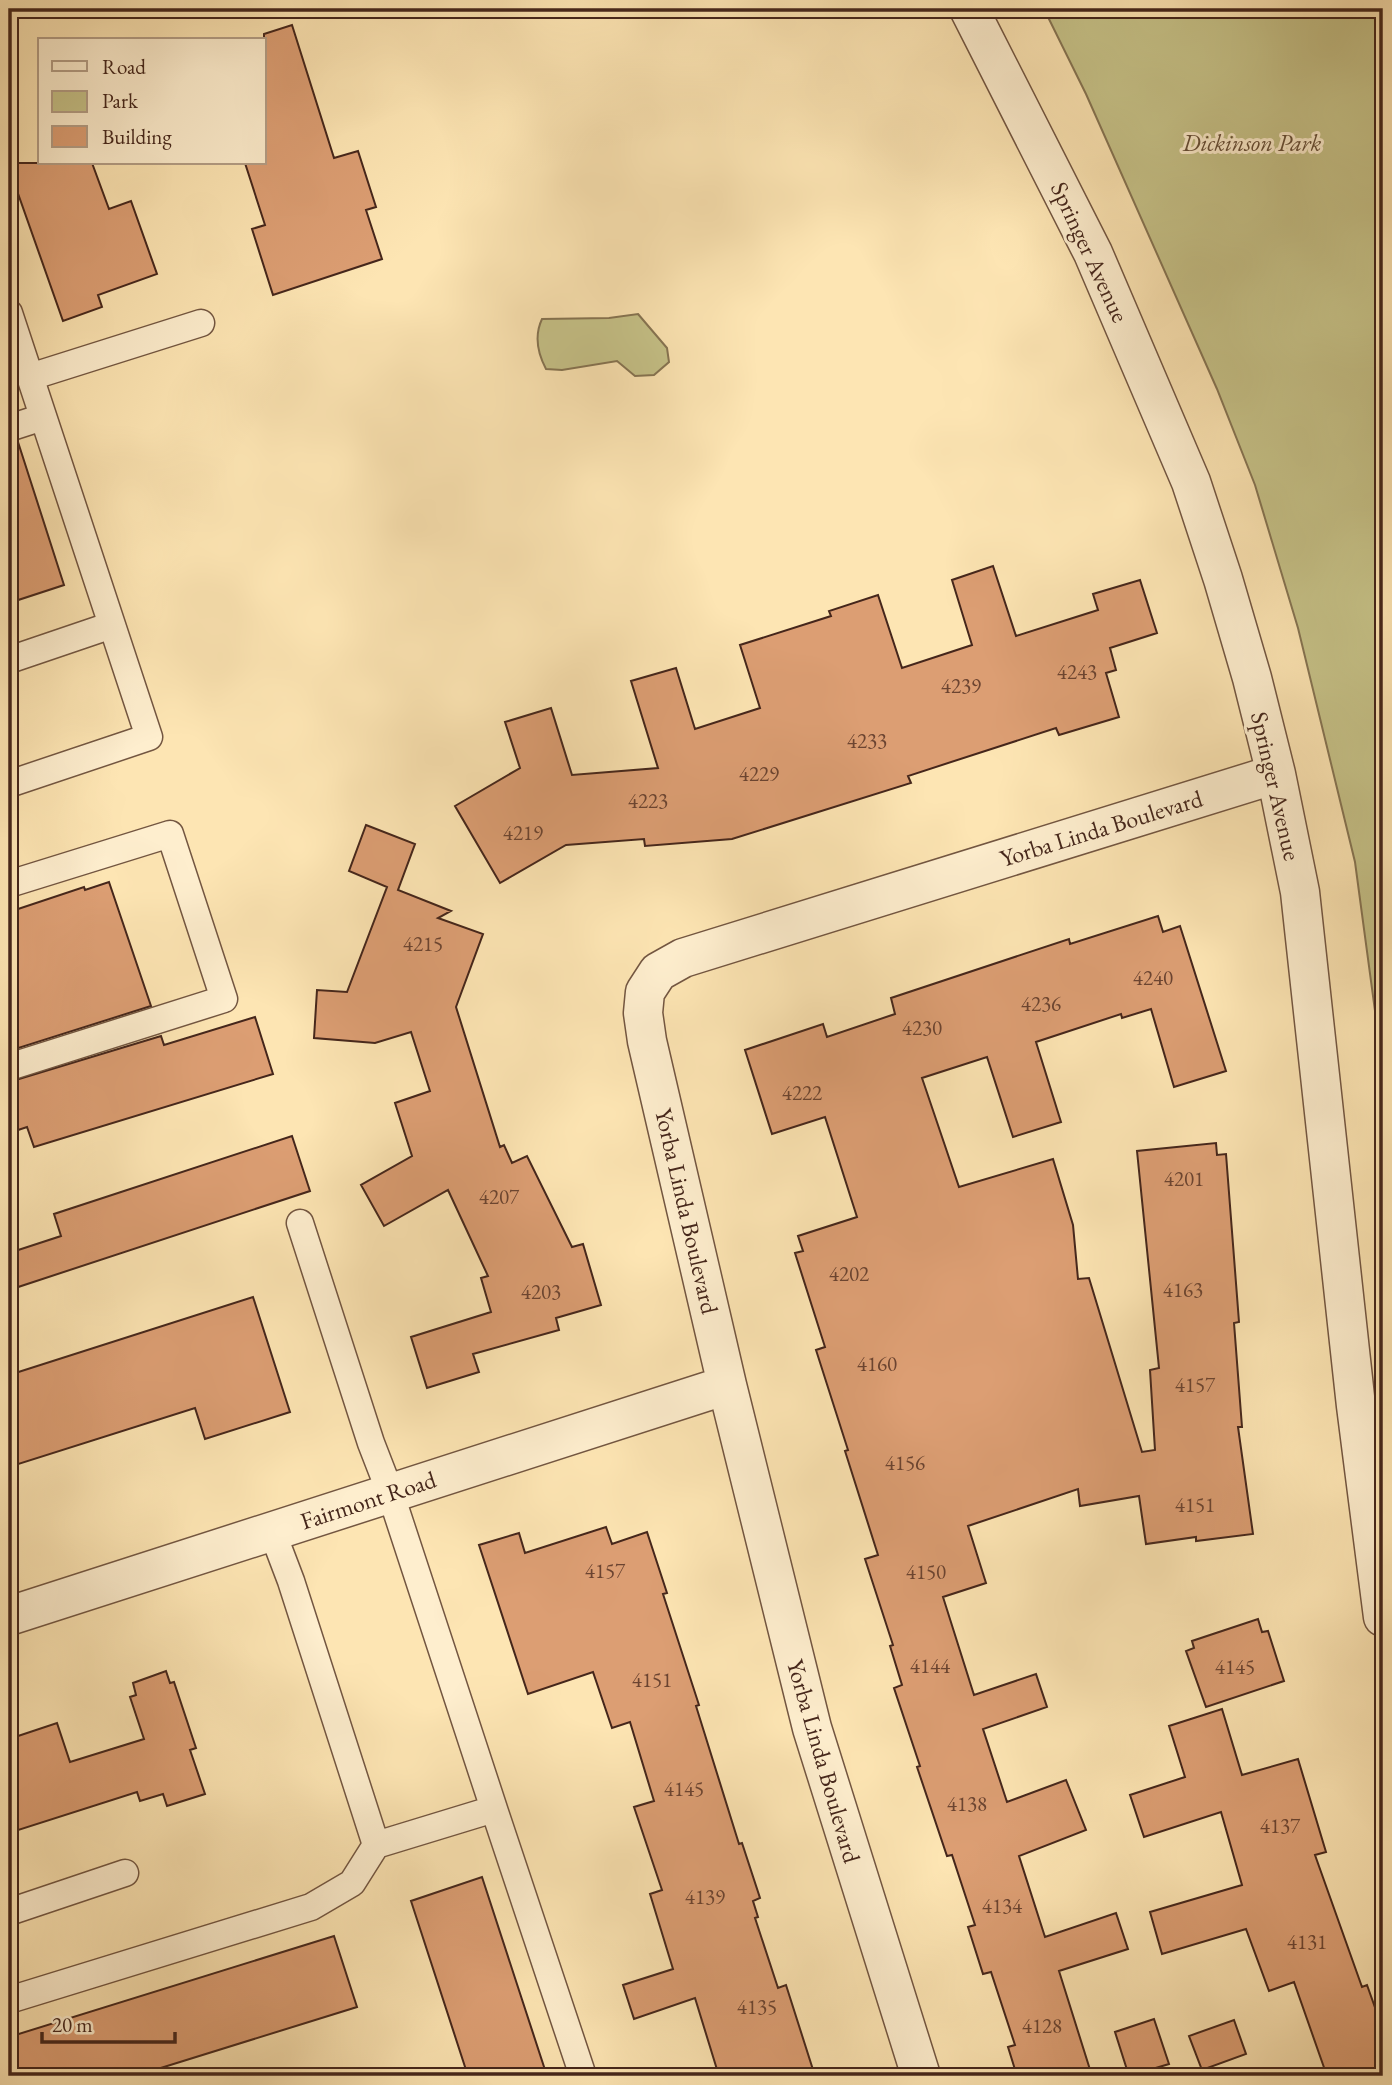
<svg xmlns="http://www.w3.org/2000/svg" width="1392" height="2085" viewBox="0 0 1392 2085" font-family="'EB Garamond',serif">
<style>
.green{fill:#c6c288;stroke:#867452;stroke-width:2}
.building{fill:#dc9e73;stroke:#45261b;stroke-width:2}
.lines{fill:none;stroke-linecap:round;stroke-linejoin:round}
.lane-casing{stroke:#735641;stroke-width:29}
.street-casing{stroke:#735641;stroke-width:41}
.lane{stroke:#feeece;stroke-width:26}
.street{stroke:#feeece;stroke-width:38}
.labels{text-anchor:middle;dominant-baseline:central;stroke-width:6;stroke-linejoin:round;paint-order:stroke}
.number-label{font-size:21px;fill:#6b4431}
.park-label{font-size:24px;font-style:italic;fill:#654d36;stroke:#feeece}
.street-label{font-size:24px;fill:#45261b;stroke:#feeece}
</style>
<rect width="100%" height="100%" fill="#fde5b3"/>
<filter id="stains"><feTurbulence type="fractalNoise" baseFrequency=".00286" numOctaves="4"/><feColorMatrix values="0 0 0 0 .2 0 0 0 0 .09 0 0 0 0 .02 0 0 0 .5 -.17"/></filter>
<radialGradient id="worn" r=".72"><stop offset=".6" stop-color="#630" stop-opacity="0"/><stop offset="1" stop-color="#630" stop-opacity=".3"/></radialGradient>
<path class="green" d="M1044 9H1383L1382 1063 1355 862 1298 628 1255 485 1217 389 1086 94Z
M638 314 667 348 669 362 654 375 635 376 617 361 562 370 546 369C537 352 534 336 542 319L609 318Z"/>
<path class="building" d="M292 25 334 158 358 151 376 207 366 210 382 259 273 295 252 229 265 225 245 163H264V34Z
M9 163H92L109 209 131 201 157 274 98 295 102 307 63 321 9 168Z
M18 442 64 585 9 603V443Z
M993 566 1016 636 1098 610 1093 594 1140 580 1157 633 1110 648 1116 670 1106 673 1119 717 1059 735 1056 728 908 776 911 783 732 839 645 846 644 839 566 845 500 883 455 806 520 768 505 722 551 708 572 775 658 768 631 681 676 668 695 729 760 708 740 645 831 616 829 611 878 595 902 668 972 645 952 580Z
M366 825 415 844 398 890 451 911 438 918 483 934 456 1007 500 1147 504 1145 512 1163 527 1156 572 1247 583 1244 601 1305 556 1318 559 1330 473 1354 479 1372 427 1388 411 1337 491 1312 481 1278 488 1276 448 1190 384 1226 361 1185 412 1156 395 1103 430 1091 411 1032 375 1043 314 1038 317 990 347 992 387 887 349 871Z
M109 882 151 1006 9 1051V912L84 887 85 890Z
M1158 916 1163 932 1180 926 1226 1071 1174 1087 1151 1009 1122 1018 1121 1014 1036 1042 1061 1122 1013 1137 987 1057 922 1078 959 1187 1053 1159 1073 1225 1078 1279 1089 1278 1142 1452 1155 1450 1150 1370 1159 1368 1137 1151 1216 1143 1217 1155 1226 1154 1239 1322 1234 1323 1242 1427H1238L1253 1534 1196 1541V1537L1146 1544 1139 1496 1080 1506 1078 1489 968 1526 986 1583 943 1597 974 1695 1036 1674 1047 1707 983 1729 1007 1802 1066 1780 1086 1830 1019 1856 1045 1937 1116 1913 1128 1949 1059 1971 1092 2076H1017L1008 2047 1015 2045 991 1972 983 1974 968 1927 975 1925 952 1855 947 1856 917 1767 920 1766 894 1688 902 1685 890 1646 893 1645 865 1559 878 1555 845 1451 848 1450 816 1350 825 1347 795 1253 803 1251 798 1236 857 1217 825 1117 772 1134 745 1050 823 1024 827 1037 895 1014 891 998 1069 939 1070 944Z
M255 1017 273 1074 34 1147 27 1127 9 1133V1082L161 1036 164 1045Z
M292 1136 310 1191 9 1290V1253L61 1236 54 1214Z
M253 1297 290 1412 205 1439 195 1408 9 1467V1375Z
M606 1527 612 1544 647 1532 667 1593 663 1594 699 1705 696 1706 739 1844 742 1843 760 1898 753 1901 758 1917 755 1918 778 1988 786 1985 815 2076H719L695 1998 634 2019 623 1985 673 1969 650 1894 662 1890 634 1807 654 1801 630 1722 612 1728 593 1672 528 1694 479 1545 519 1533 525 1553Z
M1258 1619 1262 1632 1268 1631 1284 1681 1206 1707 1186 1651 1194 1648 1192 1641Z
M166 1671 170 1683 174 1682 196 1748 190 1750 205 1794 167 1806 163 1794 140 1801 137 1792 9 1833V1739L57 1723 70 1762 144 1739 130 1697 136 1695 133 1683Z
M1222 1709 1242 1775 1298 1759 1326 1852 1315 1855 1362 1987 1367 1985 1383 2030V2076H1327L1294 1982 1269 1991 1246 1929 1162 1954 1150 1912 1242 1885 1221 1812 1144 1837 1130 1795 1185 1777 1169 1726Z
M482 1877 547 2076H468L411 1901Z
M334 1936 357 2007 135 2076H9V2037Z
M1154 2019 1169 2064 1129 2076 1115 2032Z
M1234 2020 1246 2054 1202 2070 1189 2036Z"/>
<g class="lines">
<defs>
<path id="lane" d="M9 313 149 737 9 784
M30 377 201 323
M9 428 43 417
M9 660 112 625
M9 884 170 834 224 999 9 1067
M300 1223 371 1443 390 1492 494 1809
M272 1531 291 1581 376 1845
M9 1912 125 1873
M9 2000 311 1907 352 1883 376 1845 494 1809 583 2076"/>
<path id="street" d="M969 9 1093 253 1191 482 1223 579 1252 678 1276 774 1300 892 1356 1406 1383 1617
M9 1616 727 1385
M921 2076 812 1728 727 1385 647 1041 643 1013 645 992 658 972 683 958 1276 774"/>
</defs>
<use href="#lane" class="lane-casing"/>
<use href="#street" class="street-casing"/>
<use href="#lane" class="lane"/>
<use href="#street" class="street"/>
</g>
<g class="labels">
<g class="number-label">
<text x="1077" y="671">4243</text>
<text x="961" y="685">4239</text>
<text x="867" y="740">4233</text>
<text x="759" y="773">4229</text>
<text x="648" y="800">4223</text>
<text x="523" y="832">4219</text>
<text x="423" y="943">4215</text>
<text x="1153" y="977">4240</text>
<text x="1041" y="1003">4236</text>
<text x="922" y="1027">4230</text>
<text x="802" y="1092">4222</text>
<text x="1184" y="1178">4201</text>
<text x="499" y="1196">4207</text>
<text x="849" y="1273">4202</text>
<text x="1183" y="1289">4163</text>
<text x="541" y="1291">4203</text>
<text x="877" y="1363">4160</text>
<text x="1195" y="1384">4157</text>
<text x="905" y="1462">4156</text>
<text x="1195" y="1504">4151</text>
<text x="605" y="1570">4157</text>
<text x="926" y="1571">4150</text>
<text x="930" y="1665">4144</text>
<text x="1235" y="1666">4145</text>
<text x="652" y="1679">4151</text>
<text x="684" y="1788">4145</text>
<text x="967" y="1803">4138</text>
<text x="1280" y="1825">4137</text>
<text x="705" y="1896">4139</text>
<text x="1002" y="1905">4134</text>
<text x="1307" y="1941">4131</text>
<text x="757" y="2006">4135</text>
<text x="1042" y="2025">4128</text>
</g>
<g class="park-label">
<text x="1252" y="142">Dickinson Park</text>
</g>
<g class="street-label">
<text transform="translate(1090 252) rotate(65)">Springer Avenue</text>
<text transform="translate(1276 786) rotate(77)">Springer Avenue</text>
<text transform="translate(1101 828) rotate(-17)">Yorba Linda Boulevard</text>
<text transform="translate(687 1211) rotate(77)">Yorba Linda Boulevard</text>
<text transform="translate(368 1500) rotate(-18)">Fairmont Road</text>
<text transform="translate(824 1761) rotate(74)">Yorba Linda Boulevard</text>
</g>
</g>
<rect width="1392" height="2085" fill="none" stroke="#fde5b3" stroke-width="35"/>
<rect x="10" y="10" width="1371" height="2064" fill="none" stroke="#45261b" stroke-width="3.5"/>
<rect x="18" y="18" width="1357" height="2050" fill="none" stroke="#45261b" stroke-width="2"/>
<rect x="38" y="38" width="228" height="126" fill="#feeece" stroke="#b49e86" stroke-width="2"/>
<rect x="52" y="61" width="35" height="10" fill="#feeece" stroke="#b49e86" stroke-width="2"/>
<text x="102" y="74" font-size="21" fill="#45261b">Road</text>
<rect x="52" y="91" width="35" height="21" fill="#c6c288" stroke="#b49e86" stroke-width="2"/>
<text x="102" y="108" font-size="21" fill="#45261b">Park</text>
<rect x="52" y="126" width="35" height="21" fill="#dc9e73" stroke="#b49e86" stroke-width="2"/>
<text x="102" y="144" font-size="21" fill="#45261b">Building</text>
<path d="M42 2032v10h133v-10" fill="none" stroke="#45261b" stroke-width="3.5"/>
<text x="52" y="2032" font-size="21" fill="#45261b" stroke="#feeece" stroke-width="5" paint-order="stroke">20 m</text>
<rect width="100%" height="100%" filter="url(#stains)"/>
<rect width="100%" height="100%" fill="url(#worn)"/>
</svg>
